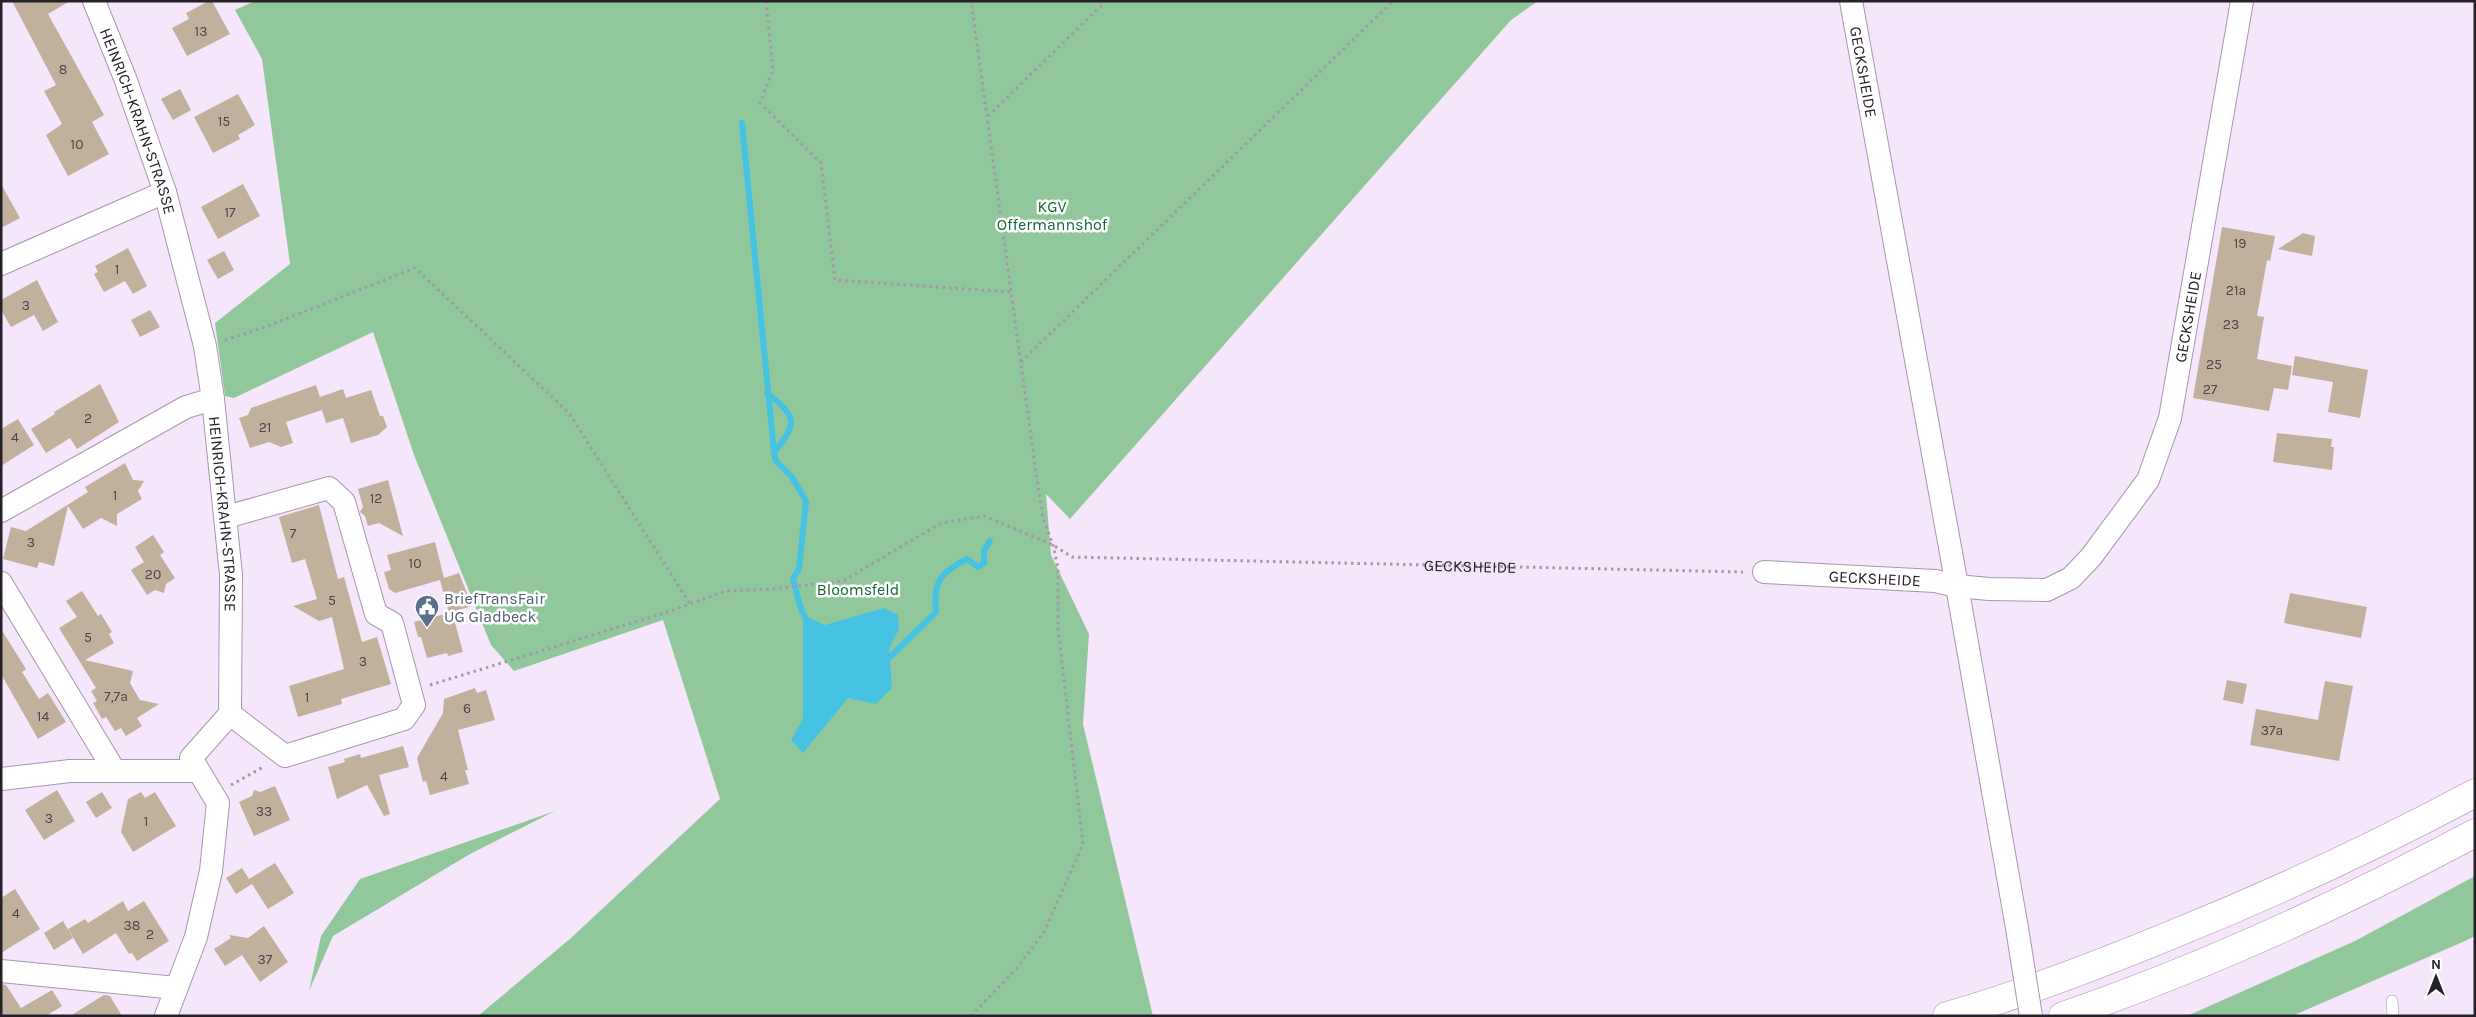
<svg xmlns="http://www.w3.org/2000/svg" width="2476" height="1017" viewBox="0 0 2476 1017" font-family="Karla,sans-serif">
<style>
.green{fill:#91c89b}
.water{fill:#46c3e3}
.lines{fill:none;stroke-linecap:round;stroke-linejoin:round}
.stream{stroke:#46c3e3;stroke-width:6}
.building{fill:#c0b09c}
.lane-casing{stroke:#a797ab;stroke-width:12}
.street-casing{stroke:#a797ab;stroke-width:24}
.highway-casing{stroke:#a797ab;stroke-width:29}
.path{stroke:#a498a8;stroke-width:3;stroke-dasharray:2.5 4;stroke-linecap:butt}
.lane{stroke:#fff;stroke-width:11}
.street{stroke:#fff;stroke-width:22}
.highway{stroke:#fff;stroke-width:28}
.street-bridge-casing{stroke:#a797ab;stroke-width:24;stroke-linecap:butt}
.street-bridge{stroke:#fff;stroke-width:22}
.labels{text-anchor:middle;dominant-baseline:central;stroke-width:5;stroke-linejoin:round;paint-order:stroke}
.number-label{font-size:14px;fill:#4c4445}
.street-label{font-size:16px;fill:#262028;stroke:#fff}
.park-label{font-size:16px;fill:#116830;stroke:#fff}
.service-label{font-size:16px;fill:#4e5e75;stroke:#fff;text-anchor:start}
</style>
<rect width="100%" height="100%" fill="#f6e6fb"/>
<path class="green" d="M255 1H1538L1511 20 1070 519 1046 494 1051 555 1089 634 1083 724 1153 1016H478L571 938 720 799 663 620 514 671 491 645 414 455 373 332 234 398 225 396 215 323 290 264 262 59 235 10Z
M555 811 470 854 333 936 309 991 321 936 360 879Z
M2475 876V936L2465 941 2292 1016H2187L2355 941Z"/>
<path class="water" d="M884 608 898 615 899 629 889 649 892 688 876 704 848 698 803 753 791 740 803 719V619L810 618 825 625Z"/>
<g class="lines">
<path class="stream" d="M742 123 774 452 776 461 792 477 806 501 799 569 793 579 801 609 806 619
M767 393C796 416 799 423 774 452
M889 658 936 612C933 581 940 573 967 559L978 567 984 563V550L990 541"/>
</g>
<path class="building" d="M12 1H70L48 14 104 115 92 122 109 154 68 176 46 135 62 124 44 91 56 85Z
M209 1H212L230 34 187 56 172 28 189 19 186 13Z
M180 89 191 110 173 120 161 99Z
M238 94 255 125 238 135 240 139 213 153 194 117Z
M1 184 20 218 1 228Z
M243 184 260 216 218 239 201 207Z
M2222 227 2275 236 2270 261 2267 260 2257 316 2264 317 2257 359 2292 366 2288 390 2274 388 2269 411 2193 398Z
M2303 233 2315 236 2312 256 2278 249Z
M128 248 147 286 133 294 125 281 104 292 94 274 98 272 95 266Z
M224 251 234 270 218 279 207 260Z
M37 280 58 322 43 331 34 315 11 327 1 310V300Z
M150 310 160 327 140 337 131 320Z
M2295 356 2368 370 2360 418 2328 412 2333 382 2292 375Z
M100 384 119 422 77 449 70 438 46 453 31 429 55 414 54 412Z
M316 385 320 397 343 389 346 398 371 390 380 416H383L387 427 378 435 351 443 343 418 326 423 322 410 286 422 293 443 281 447 269 442 250 448 239 418 248 415 251 408Z
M18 419 34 445 1 466V429Z
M2277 433 2332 439 2331 447H2334L2332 470 2273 462Z
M125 463 133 480 144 481 138 491 142 499 117 514V526L101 518 83 529 68 506 54 566 39 562 37 568 3 559 11 527 26 531 88 492 85 487Z
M388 480 403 536 379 523 368 526 365 516 360 512 363 507 358 489Z
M319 505 338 579 344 577 362 642 377 637 391 684 341 699 342 704 298 717 289 686 344 669 332 617 319 621 293 606 317 599 305 559 292 563 279 517Z
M153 535 164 552 160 555 175 578 166 584 164 593 155 590 147 595 131 570 144 562 135 547Z
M435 542 444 578 459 573 472 606 452 612 463 652 448 656 447 653 427 658 421 637H418L414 622 449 613 440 580 395 593 389 589 384 572 391 570 387 555Z
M82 591 98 616 101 614 112 632 109 634 114 643 85 660 133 671 130 683 140 700 159 704 137 718 142 726 126 736 121 728 115 731 106 717 102 719 93 703 97 701 91 691 96 688 59 628 77 617 66 601Z
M2290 593 2367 607 2361 638 2284 623Z
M1 629 26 669 22 672 39 699 48 693 66 722 38 739 1 674Z
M2227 680 2247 684 2243 704 2223 700Z
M2325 681 2353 686 2339 761 2250 745 2256 709 2318 720Z
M475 688 477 693 486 690 495 720 458 730 468 770H465L469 784 430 795 426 781 423 782 417 758 443 713 444 699Z
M403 746 409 767 379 775 390 814 384 816 367 785 337 799 328 767 345 762 344 759 360 754 361 758Z
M275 786 290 820 254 836 239 802 252 796 254 790 260 792Z
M57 790 75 821 44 840 25 810Z
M102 792 112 808 96 818 86 802Z
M141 792 145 798 155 792 176 826 133 852 121 832 128 799Z
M275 863 294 893 268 909 252 884 236 894 226 878 242 868 249 879Z
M15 889 40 929 1 953V898Z
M123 901 128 911 144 901 169 941 137 961 132 953 129 954 116 933 83 954 68 929 85 919 88 923Z
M63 921 73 938 54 950 44 933Z
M264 926 288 962 260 982 242 955 225 966 214 949 231 938 229 935 248 938Z
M1 984 6 985 21 1008 52 990 62 1006 46 1016H1Z
M104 995 110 996 122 1016H70Z"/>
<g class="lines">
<defs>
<path id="lane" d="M2392 1001 2393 1016"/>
<g id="street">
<path id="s2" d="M94 1 125 78 165 192 205 346 213 399 231 575 230 714 191 758 218 803 211 871 196 937 166 1016"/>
<path id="s3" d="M1851 1 1957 586 2017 928"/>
<path d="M1 264 165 192"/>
<path d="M1 511 186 407 213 399"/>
<path d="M226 517 329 488 344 502 376 614 392 623 414 705 404 719 285 756 230 714"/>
<path id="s4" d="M1764 572 1935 581 1957 586 1989 589 2047 590 2071 578 2091 557 2148 480 2170 418 2242 1"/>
<path d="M1 583 114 770"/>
<path d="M1 779 70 771H198"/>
<path d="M1 971 176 988"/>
</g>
<path id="highway" d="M1947 1016C2023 994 2098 965 2171 935 2275 893 2376 846 2475 793
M2063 1016C2205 967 2342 904 2475 833"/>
</defs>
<use href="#lane" class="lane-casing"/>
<use href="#street" class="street-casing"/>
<use href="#highway" class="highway-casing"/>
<g class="path">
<path d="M766 1 773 70 760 103 821 163 835 280 1011 292"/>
<path d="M988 116 1106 1"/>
<path d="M225 340 268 326 415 268 569 413 690 604"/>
<path d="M1021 362 1393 1"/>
<path id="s1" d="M430 685 671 611 725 591 773 589 843 581 941 523 984 516 1053 545 1072 557 1743 572"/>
<path d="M231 785 265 766"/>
<path d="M971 1016 1016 969 1044 932 1083 844 1058 628V568L1053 545 1043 518 1037 480 971 1"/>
</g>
<use href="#lane" class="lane"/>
<use href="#street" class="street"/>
<use href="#highway" class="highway"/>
<defs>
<path id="street-bridge" d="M2017 928 2031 1016"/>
</defs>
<use href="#street-bridge" class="street-bridge-casing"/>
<use href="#street-bridge" class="street-bridge"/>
</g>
<defs>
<symbol id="civic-pin" viewBox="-11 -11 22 30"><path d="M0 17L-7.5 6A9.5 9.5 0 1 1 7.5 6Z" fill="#5c6f8a" stroke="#fff"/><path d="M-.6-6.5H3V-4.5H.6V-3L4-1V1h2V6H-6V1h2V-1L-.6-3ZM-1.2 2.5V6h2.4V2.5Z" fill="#fff"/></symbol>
</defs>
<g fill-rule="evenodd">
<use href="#civic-pin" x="413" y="593" width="28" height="38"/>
</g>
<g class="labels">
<g class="number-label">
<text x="201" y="31">13</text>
<text x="63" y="69">8</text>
<text x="224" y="121">15</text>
<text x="77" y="144">10</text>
<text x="230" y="212">17</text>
<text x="2240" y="243">19</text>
<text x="117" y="269">1</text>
<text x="2236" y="290">21a</text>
<text x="26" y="305">3</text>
<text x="2231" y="324">23</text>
<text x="2214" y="364">25</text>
<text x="2210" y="389">27</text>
<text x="88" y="418">2</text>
<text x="265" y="427">21</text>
<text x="15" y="437">4</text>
<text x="115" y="495">1</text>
<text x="376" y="498">12</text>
<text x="293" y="533">7</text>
<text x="31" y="542">3</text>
<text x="415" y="563">10</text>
<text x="153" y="574">20</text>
<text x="332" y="600">5</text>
<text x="88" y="637">5</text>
<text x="363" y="661">3</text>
<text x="116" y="696">7,7a</text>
<text x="307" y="697">1</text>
<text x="467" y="708">6</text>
<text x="43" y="716">14</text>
<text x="2272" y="730">37a</text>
<text x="444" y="776">4</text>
<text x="264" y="811">33</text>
<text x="49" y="818">3</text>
<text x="146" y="821">1</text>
<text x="16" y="913">4</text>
<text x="132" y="925">38</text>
<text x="150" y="934">2</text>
<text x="265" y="959">37</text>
</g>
<g class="street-label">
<text stroke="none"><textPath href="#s3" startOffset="72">GECKSHEIDE</textPath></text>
<text stroke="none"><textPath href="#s2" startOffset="128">HEINRICH-KRAHN-STRASSE</textPath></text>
<text stroke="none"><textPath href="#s4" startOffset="604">GECKSHEIDE</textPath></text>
<text stroke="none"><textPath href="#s2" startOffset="532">HEINRICH-KRAHN-STRASSE</textPath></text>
<text stroke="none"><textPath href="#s1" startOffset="1081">GECKSHEIDE</textPath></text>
<text stroke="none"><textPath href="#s4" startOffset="111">GECKSHEIDE</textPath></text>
</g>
<g class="park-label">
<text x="1052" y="206">KGV<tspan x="1052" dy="18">Offermannshof</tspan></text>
<text x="858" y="589">Bloomsfeld</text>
</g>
<g class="service-label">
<text x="444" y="598">BriefTransFair<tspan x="444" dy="18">UG Gladbeck</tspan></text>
</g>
</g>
<rect width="2476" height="1017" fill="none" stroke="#262028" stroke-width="5"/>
<g transform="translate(2436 977)" stroke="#ffffff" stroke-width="4" paint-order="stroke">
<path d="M0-4L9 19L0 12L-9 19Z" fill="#262028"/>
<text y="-8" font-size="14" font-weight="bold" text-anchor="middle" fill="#262028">N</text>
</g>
</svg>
